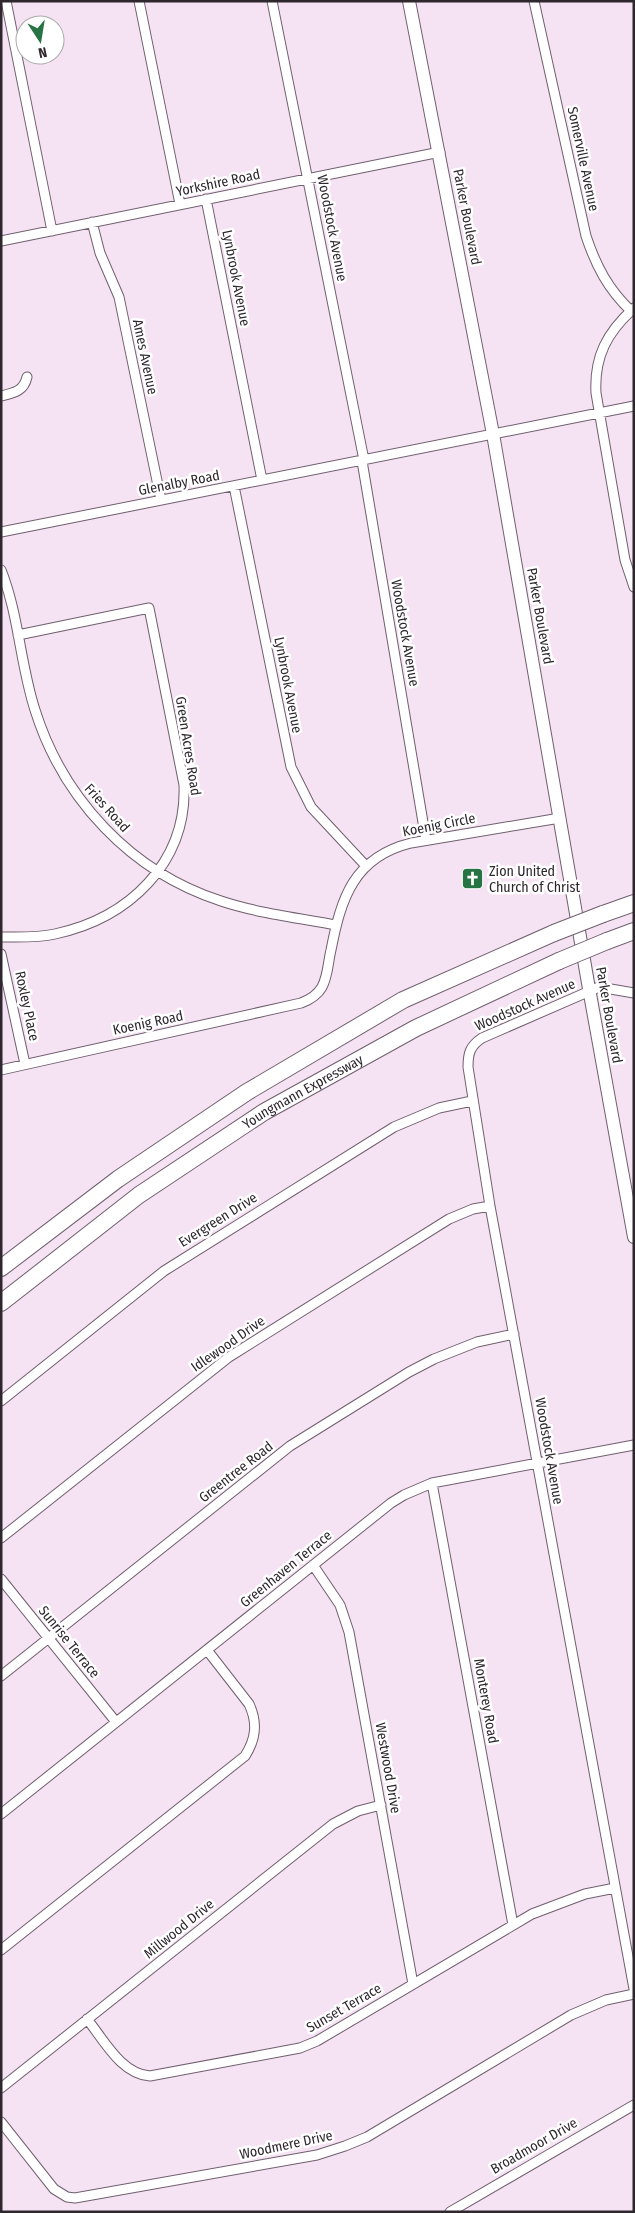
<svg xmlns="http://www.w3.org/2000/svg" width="635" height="2213" viewBox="0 0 635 2213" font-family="'Fira Sans Condensed',sans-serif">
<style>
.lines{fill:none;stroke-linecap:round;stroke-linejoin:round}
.street-casing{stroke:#705f6e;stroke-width:11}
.secondary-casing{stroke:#705f6e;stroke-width:14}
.highway-casing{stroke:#705f6e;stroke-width:18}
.street{stroke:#fff;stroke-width:9}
.secondary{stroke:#fff;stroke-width:12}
.highway{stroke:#fff;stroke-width:16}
.highway-bridge-casing{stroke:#705f6e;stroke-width:18;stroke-linecap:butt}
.highway-bridge{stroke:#fff;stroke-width:16}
.labels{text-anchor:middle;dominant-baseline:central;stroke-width:5;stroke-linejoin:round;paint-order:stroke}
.street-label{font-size:14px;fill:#2e272e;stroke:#fff}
.poi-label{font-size:14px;fill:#2e272e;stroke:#fff;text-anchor:start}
</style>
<rect width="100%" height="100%" fill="#f5e2f3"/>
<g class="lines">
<defs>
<path id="street" d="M6 1 52 231
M139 1 180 204
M272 1 364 460
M534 1 586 236C596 266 608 289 631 311
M206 199 262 480
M92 222 100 253 119 297 161 500
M1 241 440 152
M634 308C607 332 594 357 596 393L625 560 634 587
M1 396C14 393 24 391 27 377
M362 461 426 840
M234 486 291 767 311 807 366 866
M1 532 634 406
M1 570C19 615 20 664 35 710 63 799 131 872 221 901 257 913 298 918 336 925
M1 937C19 937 37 938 55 934 129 918 187 863 184 785L149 608 18 635
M1 954 25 1064
M634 993 599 987 482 1038C470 1046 468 1053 468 1067L490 1206 634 1989
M1 1070 301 1003C309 1000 317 996 322 987 328 976 328 962 331 950 341 898 354 857 411 843L560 818
M1 1401 164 1271 394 1127 439 1108 472 1101
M432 1483 513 1925
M1 1538 229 1357 449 1219 473 1209 490 1206
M313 1565 340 1605 349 1632 413 1984
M1 1579 116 1722
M1 1676 290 1446 409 1372 434 1359 477 1342 514 1334
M1 1814 391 1503 404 1495 432 1483 634 1445
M1 1950 245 1756C256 1739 258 1723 249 1704L207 1650
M87 2019C104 2040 121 2074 150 2076L300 2048 317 2041 532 1914 585 1894 615 1888
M1 2088 333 1824 358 1811 381 1805
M1 2122 54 2189 67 2197 75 2198 317 2155 345 2146 367 2137 571 2015 606 2000 634 1994
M450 2212 634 2105"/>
<path id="secondary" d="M409 1 493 434 588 983 634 1237"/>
<g id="highway">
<path d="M603 914 634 903"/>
<path d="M607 941 634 931"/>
<path d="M1 1268 118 1179 247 1092 403 1000 554 933"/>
<path id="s1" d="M1 1303 139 1195 264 1112 416 1028 559 961"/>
</g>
</defs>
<use href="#street" class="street-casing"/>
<use href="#secondary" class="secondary-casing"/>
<use href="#highway" class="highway-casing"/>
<use href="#street" class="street"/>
<use href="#secondary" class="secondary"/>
<use href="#highway" class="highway"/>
<defs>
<path id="highway-bridge" d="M554 933 603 914
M559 961 607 941"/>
</defs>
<use href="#highway-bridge" class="highway-bridge-casing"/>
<use href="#highway-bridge" class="highway-bridge"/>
</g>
<defs>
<symbol id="church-square" viewBox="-11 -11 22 22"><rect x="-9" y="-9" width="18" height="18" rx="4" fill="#267343" stroke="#fff"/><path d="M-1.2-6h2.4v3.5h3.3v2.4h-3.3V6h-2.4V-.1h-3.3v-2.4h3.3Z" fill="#fff"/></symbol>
</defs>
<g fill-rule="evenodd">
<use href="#church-square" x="460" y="866" width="25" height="25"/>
</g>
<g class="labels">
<g class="street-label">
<text transform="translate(583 159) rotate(78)">Somerville Avenue</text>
<text transform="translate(218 183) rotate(-12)">Yorkshire Road</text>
<text transform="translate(467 217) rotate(79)">Parker Boulevard</text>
<text transform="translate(332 228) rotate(79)">Woodstock Avenue</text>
<text transform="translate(236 278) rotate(79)">Lynbrook Avenue</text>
<text transform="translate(145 357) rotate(78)">Ames Avenue</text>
<text transform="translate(179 483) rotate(-11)">Glenalby Road</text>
<text transform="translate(540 616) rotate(80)">Parker Boulevard</text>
<text transform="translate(405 633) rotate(80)">Woodstock Avenue</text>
<text transform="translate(288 685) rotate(79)">Lynbrook Avenue</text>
<text transform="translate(188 746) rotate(81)">Green Acres Road</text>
<text transform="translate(107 808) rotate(48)">Fries Road</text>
<text transform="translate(439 825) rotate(-11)">Koenig Circle</text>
<text transform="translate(525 1005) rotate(-24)">Woodstock Avenue</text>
<text transform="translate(27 1006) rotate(78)">Roxley Place</text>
<text transform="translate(609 1015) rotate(80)">Parker Boulevard</text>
<text transform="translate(148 1023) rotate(-12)">Koenig Road</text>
<text stroke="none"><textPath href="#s1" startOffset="369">Youngmann Expressway</textPath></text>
<text transform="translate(218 1220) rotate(-32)">Evergreen Drive</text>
<text transform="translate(228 1344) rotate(-35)">Idlewood Drive</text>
<text transform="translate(549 1451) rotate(80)">Woodstock Avenue</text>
<text transform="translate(236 1472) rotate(-38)">Greentree Road</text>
<text transform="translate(286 1569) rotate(-39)">Greenhaven Terrace</text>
<text transform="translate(69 1642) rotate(51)">Sunrise Terrace</text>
<text transform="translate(486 1701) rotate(80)">Monterey Road</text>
<text transform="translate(388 1768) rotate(80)">Westwood Drive</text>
<text transform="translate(179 1929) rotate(-39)">Millwood Drive</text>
<text transform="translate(344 2008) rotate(-30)">Sunset Terrace</text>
<text transform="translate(286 2145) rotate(-12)">Woodmere Drive</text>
<text transform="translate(534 2146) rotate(-30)">Broadmoor Drive</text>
</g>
<g class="poi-label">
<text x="489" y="871">Zion United<tspan x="489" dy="16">Church of Christ</tspan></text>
</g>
</g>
<rect width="635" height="2213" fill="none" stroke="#2e272e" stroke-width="5"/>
<g transform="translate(40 40) rotate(168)"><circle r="24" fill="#ffffff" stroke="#aba9ab"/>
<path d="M0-4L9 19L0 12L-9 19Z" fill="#267343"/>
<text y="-8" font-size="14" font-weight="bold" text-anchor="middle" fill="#2e272e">N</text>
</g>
</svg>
